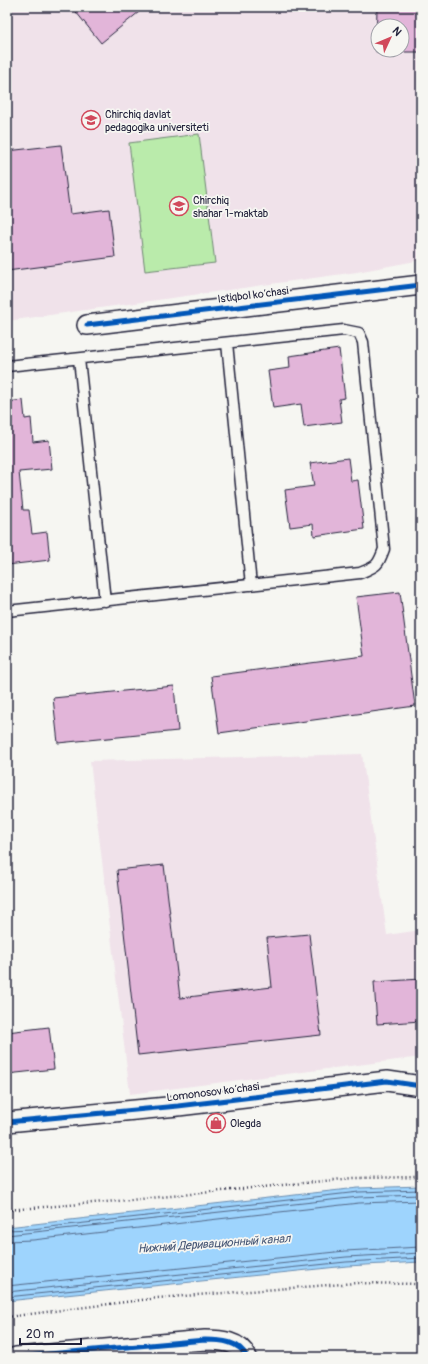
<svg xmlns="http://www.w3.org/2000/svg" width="428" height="1364" viewBox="0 0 428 1364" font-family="Pangolin,sans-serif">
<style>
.built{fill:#f0e2ea;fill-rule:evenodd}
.green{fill:#baebab;stroke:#6e8673}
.water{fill:#9ed4fd;stroke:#6c8daf}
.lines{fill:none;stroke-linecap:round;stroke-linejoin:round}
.shore{stroke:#546989;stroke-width:1}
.building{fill:#e2b5d9;stroke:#22223b;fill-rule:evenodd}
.service-casing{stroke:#22223b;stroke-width:13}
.minor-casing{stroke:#22223b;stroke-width:22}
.path{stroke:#22223b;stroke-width:2.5;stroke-dasharray:1 3;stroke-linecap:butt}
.service{stroke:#f6f6f2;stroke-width:10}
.minor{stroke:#f6f6f2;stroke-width:19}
.cycleway-casing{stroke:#f6f6f2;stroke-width:8}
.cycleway{stroke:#0057b8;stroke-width:5}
.labels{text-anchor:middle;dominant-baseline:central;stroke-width:3.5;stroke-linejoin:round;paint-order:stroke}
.poi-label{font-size:11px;fill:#22223b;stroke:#f6f6f2;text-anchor:start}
.street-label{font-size:11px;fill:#22223b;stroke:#f6f6f2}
.water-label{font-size:12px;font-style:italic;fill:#475775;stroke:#f6f6f2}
</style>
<rect width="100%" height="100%" fill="#f6f6f2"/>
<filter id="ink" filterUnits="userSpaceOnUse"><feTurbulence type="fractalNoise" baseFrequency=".025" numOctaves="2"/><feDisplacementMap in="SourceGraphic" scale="8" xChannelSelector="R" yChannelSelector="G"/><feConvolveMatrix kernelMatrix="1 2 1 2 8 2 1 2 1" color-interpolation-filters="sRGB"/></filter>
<g filter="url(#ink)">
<path class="built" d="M7 7H421V260L357 272 7 321ZM378 26H402V50H378Z
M362 754 387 935 421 930V1057L130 1094 90 761Z"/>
<path class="green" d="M199 134 215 263 145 271 129 143Z"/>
<path class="water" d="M421 1186V1262L347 1266 7 1301V1227L358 1188Z"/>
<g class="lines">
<path class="shore" d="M7 1230 32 1229 359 1192 421 1190
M7 1235 359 1197 421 1195
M7 1241 33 1240 359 1203 421 1201
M7 1286 345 1251 421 1247
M7 1292 346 1257 421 1253
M7 1297 346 1262 421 1258"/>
</g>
<path class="building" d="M72 7H145L101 43Z
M377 7H421V52H376ZM378 26H402V50H378Z
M61 145 70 214 109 209 115 257 7 271V151Z
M339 349 345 398 339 399 342 422 304 427 301 404 273 408 268 371 290 368 289 356Z
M23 400 25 419 31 418 33 442 49 440 52 469 19 472 23 510H29L32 534 47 532 50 560 7 565V402Z
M348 458 351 481 358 480 364 529 314 536 313 524 290 527 285 490 314 486 310 463Z
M400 592 415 706 219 733 211 676 364 656 356 597Z
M174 686 178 731 58 743 53 698Z
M164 865 180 998 272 987 267 938 309 934 321 1035 138 1055 117 870Z
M421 979V1021L377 1024 374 982Z
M49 1027 54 1069 7 1074V1032Z"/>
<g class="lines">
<defs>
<path id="service" d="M227 343 251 585
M79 359 105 601
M7 366 344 330 359 333 363 342 384 549C378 566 377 566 360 573L7 611"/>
<path id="minor" d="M87 325 421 285
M7 1122 178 1106 387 1081 421 1086
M16 1357 205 1340C221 1340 239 1341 247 1357"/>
</defs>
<use href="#service" class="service-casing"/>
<use href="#minor" class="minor-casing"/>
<path class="path" d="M7 1210 130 1200 354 1178 421 1177
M7 1317 157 1298 356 1283 421 1284"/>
<use href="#service" class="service"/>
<use href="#minor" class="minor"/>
<defs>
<path id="cycleway" d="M87 325 421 285
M7 1122 178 1106 387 1081 421 1086
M16 1357 205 1340C221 1340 239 1341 247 1357"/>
</defs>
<use href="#cycleway" class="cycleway-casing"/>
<use href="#cycleway" class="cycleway"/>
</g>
</g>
<defs>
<symbol id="university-ring" viewBox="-11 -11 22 22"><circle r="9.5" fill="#f6f6f2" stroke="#d1495b" stroke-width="1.5"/><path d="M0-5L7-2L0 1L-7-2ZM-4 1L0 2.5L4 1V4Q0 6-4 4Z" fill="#d1495b"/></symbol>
<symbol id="school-ring" viewBox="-11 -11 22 22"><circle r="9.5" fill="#f6f6f2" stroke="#d1495b" stroke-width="1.5"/><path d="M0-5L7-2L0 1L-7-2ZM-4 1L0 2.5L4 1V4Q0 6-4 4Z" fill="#d1495b"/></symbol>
<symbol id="shop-ring" viewBox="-11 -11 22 22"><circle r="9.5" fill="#f6f6f2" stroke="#d1495b" stroke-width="1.5"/><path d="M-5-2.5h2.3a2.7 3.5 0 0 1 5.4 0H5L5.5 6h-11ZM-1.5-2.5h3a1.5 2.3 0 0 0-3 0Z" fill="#d1495b"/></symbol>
</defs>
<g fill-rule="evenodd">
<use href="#university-ring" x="80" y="109" width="22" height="22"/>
<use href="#school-ring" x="168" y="195" width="22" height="22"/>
<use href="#shop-ring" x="205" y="1112" width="22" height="22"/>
</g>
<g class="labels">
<g class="poi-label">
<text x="105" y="114">Chirchiq davlat<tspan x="105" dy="13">pedagogika universiteti</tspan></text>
<text x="193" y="200">Chirchiq<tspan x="193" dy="13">shahar 1-maktab</tspan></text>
<text x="230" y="1123">Olegda</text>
</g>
<g class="street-label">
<text transform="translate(253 295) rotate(-7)">Istiqbol ko‘chasi</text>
<text transform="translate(213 1092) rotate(-7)">Lomonosov ko‘chasi</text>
</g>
<g class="water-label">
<text transform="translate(214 1244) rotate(-4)">Нижний Деривационный канал</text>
</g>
</g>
<rect width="428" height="1364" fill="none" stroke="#f6f6f2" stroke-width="24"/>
<rect x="12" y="12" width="404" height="1340" fill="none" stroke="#22223b" stroke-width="1.5" filter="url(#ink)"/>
<g transform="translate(390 38) rotate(46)"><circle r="19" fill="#f6f6f2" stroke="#a1a1a9"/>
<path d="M0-3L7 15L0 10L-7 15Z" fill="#d1495b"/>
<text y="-6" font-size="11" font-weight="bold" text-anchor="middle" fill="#22223b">N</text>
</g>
<path d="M20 1338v6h61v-6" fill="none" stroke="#22223b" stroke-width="2"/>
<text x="26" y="1338" font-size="12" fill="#22223b" stroke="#f6f6f2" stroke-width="3" paint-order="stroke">20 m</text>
</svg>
